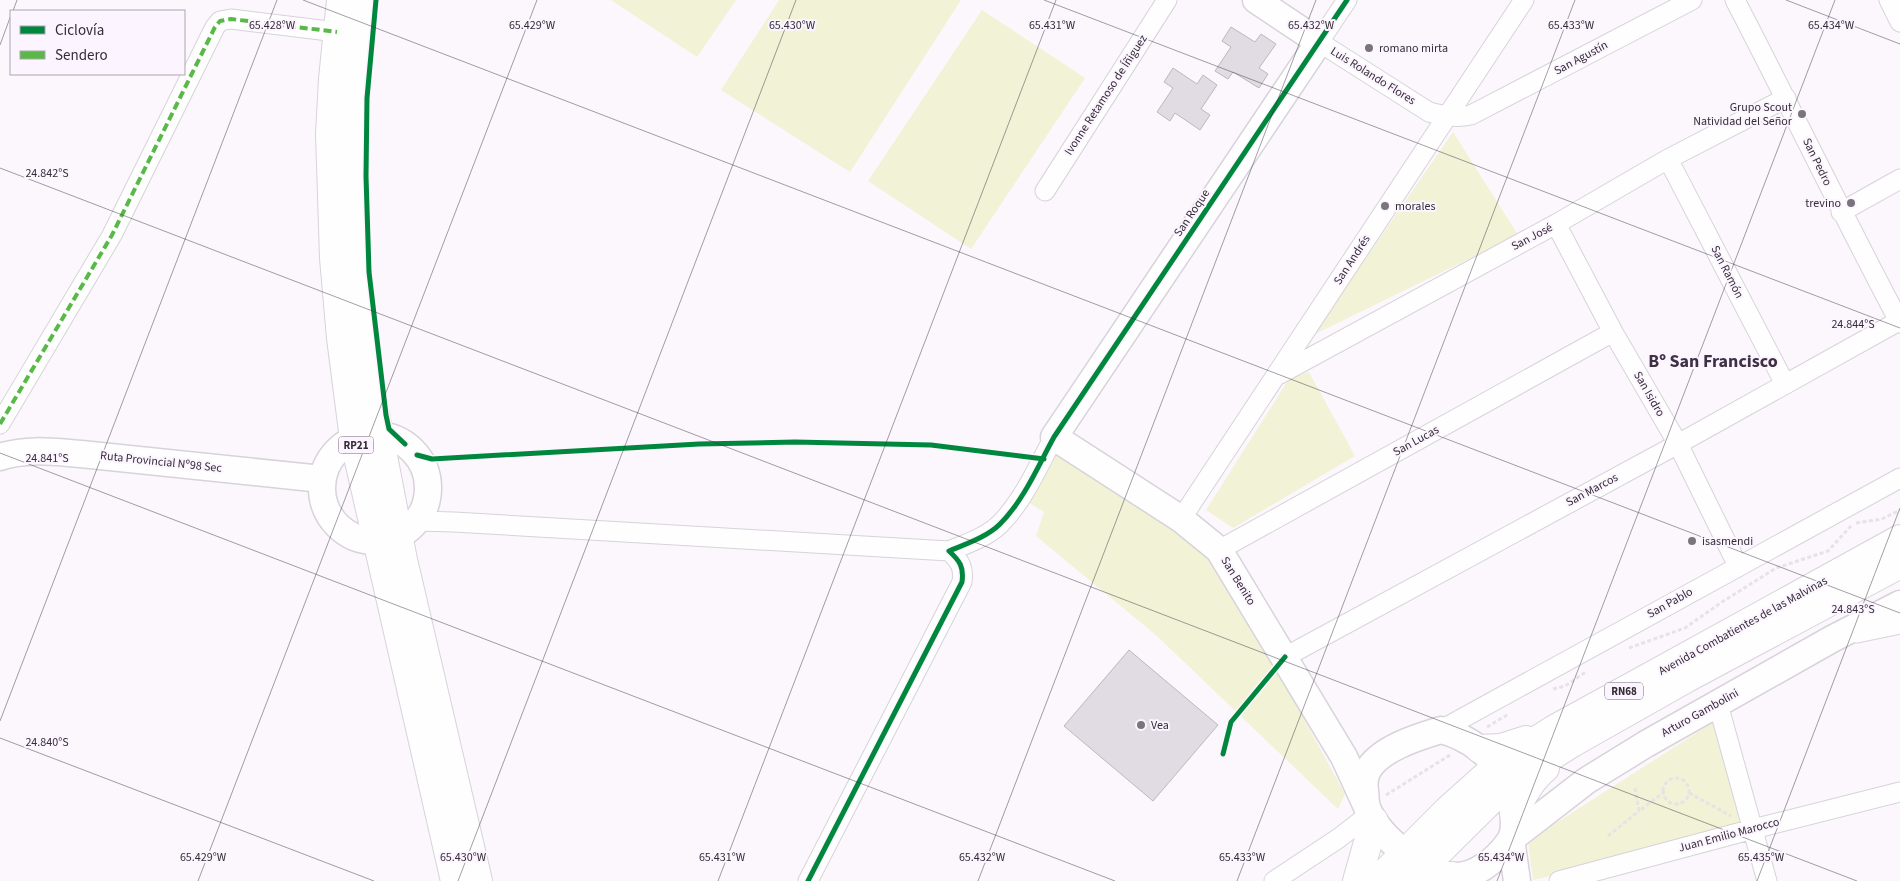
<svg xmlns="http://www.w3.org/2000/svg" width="1900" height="881" viewBox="0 0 1900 881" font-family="'Source Sans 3',sans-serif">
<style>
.green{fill:#f1f2d6}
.building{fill:#e1dce3;stroke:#bcb7bf}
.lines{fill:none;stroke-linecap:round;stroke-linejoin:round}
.street-casing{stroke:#d8d2da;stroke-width:21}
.secondary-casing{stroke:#d8d2da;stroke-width:29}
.primary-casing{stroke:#d8d2da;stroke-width:30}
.path{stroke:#e5e3e6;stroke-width:3;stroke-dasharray:4 2.5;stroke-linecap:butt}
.street{stroke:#fefeff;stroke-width:19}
.secondary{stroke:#fefeff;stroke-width:26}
.primary{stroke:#fefeff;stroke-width:28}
.quiet{stroke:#58b947;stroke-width:4;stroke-dasharray:8 4;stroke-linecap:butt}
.cycleway-casing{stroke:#fcf5ff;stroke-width:8}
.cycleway{stroke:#00873e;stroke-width:5}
.ticks{fill:none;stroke:#342d37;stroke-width:1;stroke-opacity:0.45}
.poi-dot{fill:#7a747c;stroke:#fcf5ff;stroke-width:2}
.labels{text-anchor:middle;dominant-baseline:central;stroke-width:4;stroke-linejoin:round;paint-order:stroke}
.shield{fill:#fcf5ff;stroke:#706973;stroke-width:1}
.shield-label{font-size:11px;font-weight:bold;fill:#342d37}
.poi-label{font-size:12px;fill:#342d37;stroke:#fcf5ff;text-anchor:start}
.street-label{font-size:12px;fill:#342d37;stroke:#fcf5ff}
.district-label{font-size:18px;font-weight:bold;fill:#3e3144;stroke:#fcf5ff}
.ticks-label{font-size:12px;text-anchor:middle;fill:#342d37;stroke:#fcf5ff;stroke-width:4;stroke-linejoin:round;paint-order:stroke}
</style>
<rect width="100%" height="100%" fill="#fbf7fd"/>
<path class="green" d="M611 0H736L697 57Z
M779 0H961L850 172 721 90Z
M982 10 1085 78 971 249 868 181Z
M1453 132 1518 235 1313 335Z
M1309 372 1355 456 1233 528 1206 510 1289 379Z
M1054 437 1220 566 1345 794 1338 809 1157 636 1036 536 1044 512 1020 497Z
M1715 721 1753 829 1533 880 1528 841Z"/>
<path class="building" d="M1231 27 1255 42 1261 34 1276 44 1259 68 1268 74 1259 88 1233 72 1228 79 1215 71 1231 47 1222 41Z
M1173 68 1197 84 1203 75 1217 85 1201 109 1210 115 1200 130 1175 113 1170 121 1157 112 1173 88 1164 82Z
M1129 650 1218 725 1153 801 1064 726Z"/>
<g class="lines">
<defs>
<path id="street" d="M1347 0 1319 42 1429 112C1444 116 1456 118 1471 115L1692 0
M1735 0C1791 108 1843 216 1900 323
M1889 0 1900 22
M1668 159 1785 384
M1045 191 1167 0
M1841 212 1900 179
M1556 224 1613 332 1678 444 1738 566
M1280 374 1556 224 1668 159 1786 98
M0 424 112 235 215 27 220 21 231 19 337 32
M1181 519 1524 0
M418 521 454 522 949 551
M1219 550 1613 332
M1857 633 1900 624
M1285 657 1678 444 1899 321
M1718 704 1767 881
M1441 730 1900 478
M808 881 962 582C964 567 960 561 949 551 966 544 987 537 1000 524 1024 500 1038 466 1054 437
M1274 881 1339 838 1370 814
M1559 881 1753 829 1900 792"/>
<path id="secondary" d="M1256 0 1319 42 1054 437 1181 519 1219 550 1344 757 1367 807
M322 488a53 53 0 1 1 106 0a53 53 0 1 1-106 0Z
M0 457C26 448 55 452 81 454L322 479
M1441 730C1468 737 1495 756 1506 783 1509 790 1510 798 1512 805 1514 816 1516 832 1509 842 1497 859 1475 878 1452 876 1423 873 1379 836 1368 810 1365 804 1366 797 1365 791 1364 784 1364 779 1367 772 1378 749 1418 737 1441 730Z
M1511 839 1586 781 1646 744 1832 639 1900 604
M1511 839 1517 881"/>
<path id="primary" d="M341 0 333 79 330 134 334 258 341 338 354 439 455 881
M362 0 356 62 351 143 352 231 359 331 403 560 478 881
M1480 749 1501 748 1526 740
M1514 813C1522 796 1530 781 1545 768
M1357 881 1374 821
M1377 881 1447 811 1497 766 1553 730 1900 539
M1409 881 1507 784 1572 743 1687 678 1900 564
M1441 881 1452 876"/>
</defs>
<use href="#street" class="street-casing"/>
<use href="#secondary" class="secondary-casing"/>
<use href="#primary" class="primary-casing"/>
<path class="path" d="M1856 523 1882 519 1900 510
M1629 648 1685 628 1722 602 1776 568 1828 551 1851 526
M1553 689 1565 686 1587 671
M1487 727 1507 715
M1663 791a13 13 0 1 1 26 0a13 13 0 1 1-26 0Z
M1635 788 1639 811 1663 793
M1689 793 1731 816
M1386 795 1450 755
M1608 836 1639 811"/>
<use href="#street" class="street"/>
<use href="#secondary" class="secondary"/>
<use href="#primary" class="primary"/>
<path class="quiet" d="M0 424 112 235 215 27 220 21 231 19 337 32"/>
<defs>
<path id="cycleway" d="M376 0 367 98 366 176 369 272 386 415 389 429 405 444
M417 455 432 459 699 444 795 442 931 445 1044 459
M1223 754 1231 722 1285 657
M808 881 962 582C964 567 960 561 949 551 966 544 987 537 1000 524 1024 500 1038 466 1054 437L1347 0"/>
</defs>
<use href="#cycleway" class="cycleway-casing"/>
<use href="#cycleway" class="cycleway"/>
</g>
<path class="ticks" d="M303 0 1900 613M1044 0 1900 328M1786 0 1900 44M13 11 17 0M0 45 11 15M0 168 1857 881M0 453 1115 881M0 721 277 0M0 738 374 881M198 881 537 0M458 881 796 0M718 881 1056 0M978 881 1316 0M1237 881 1575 0M1497 881 1835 0M1757 881 1900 508"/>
<g class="poi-dot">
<circle cx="1369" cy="48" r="5"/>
<circle cx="1802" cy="114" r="5"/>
<circle cx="1851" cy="203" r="5"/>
<circle cx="1385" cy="206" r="5"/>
<circle cx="1692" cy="541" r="5"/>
<circle cx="1141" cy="725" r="5"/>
</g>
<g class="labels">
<g class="shield">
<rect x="338.5" y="436.5" width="35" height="17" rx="4"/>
<rect x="1605" y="682.5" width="38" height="17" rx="4"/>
</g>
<g class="shield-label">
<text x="356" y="445">RP21</text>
<text x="1624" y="691">RN68</text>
</g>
<g class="poi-label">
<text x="1379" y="48">romano mirta</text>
<text x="1792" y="107" text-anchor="end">Grupo Scout<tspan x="1792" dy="14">Natividad del Señor</tspan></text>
<text x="1841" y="203" text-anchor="end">trevino</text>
<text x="1395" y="206">morales</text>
<text x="1702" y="541">isasmendi</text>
<text x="1151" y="725">Vea</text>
</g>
<g class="street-label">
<text transform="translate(1581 58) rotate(-28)">San Agustín</text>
<text transform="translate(1373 76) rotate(32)">Luis Rolando Flores</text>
<text transform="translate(1106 95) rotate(-57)">Ivonne Retamoso de Íñiguez</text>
<text transform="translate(1817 162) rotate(64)">San Pedro</text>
<text transform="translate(1192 213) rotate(-56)">San Roque</text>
<text transform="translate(1532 237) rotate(-28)">San José</text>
<text transform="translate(1352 260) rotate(-57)">San Andrés</text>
<text transform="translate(1727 272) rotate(63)">San Ramón</text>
<text transform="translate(1649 394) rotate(60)">San Isidro</text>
<text transform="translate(1416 441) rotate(-29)">San Lucas</text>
<text transform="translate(161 462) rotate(6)">Ruta Provincial Nº98 Sec</text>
<text transform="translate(1592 490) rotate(-28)">San Marcos</text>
<text transform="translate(1238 581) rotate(58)">San Benito</text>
<text transform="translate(1670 603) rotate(-29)">San Pablo</text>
<text transform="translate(1743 626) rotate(-29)">Avenida Combatientes de las Malvinas</text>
<text transform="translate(1700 713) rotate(-29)">Arturo Gambolini</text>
<text transform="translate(1729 835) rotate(-15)">Juan Emilio Marocco</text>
</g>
<g class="district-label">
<text x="1713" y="361">Bº San Francisco</text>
</g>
</g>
<g class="ticks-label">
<text x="272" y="29">65.428°W</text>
<text x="532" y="29">65.429°W</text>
<text x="792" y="29">65.430°W</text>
<text x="1052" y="29">65.431°W</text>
<text x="1311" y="29">65.432°W</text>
<text x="1571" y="29">65.433°W</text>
<text x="1831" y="29">65.434°W</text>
<text x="47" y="177">24.842°S</text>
<text x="1853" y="328">24.844°S</text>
<text x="47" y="462">24.841°S</text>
<text x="1853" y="613">24.843°S</text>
<text x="47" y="746">24.840°S</text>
<text x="203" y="861">65.429°W</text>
<text x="463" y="861">65.430°W</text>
<text x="722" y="861">65.431°W</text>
<text x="982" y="861">65.432°W</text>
<text x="1242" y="861">65.433°W</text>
<text x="1501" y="861">65.434°W</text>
<text x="1761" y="861">65.435°W</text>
</g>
<rect x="10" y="10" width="175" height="65" fill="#fcf5ff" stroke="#aca5af"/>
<rect x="20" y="26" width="25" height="8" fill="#00873e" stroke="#aca5af"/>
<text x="55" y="35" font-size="15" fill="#342d37">Ciclovía</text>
<rect x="20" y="51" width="25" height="8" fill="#58b947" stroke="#aca5af"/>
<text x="55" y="60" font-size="15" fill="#342d37">Sendero</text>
</svg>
